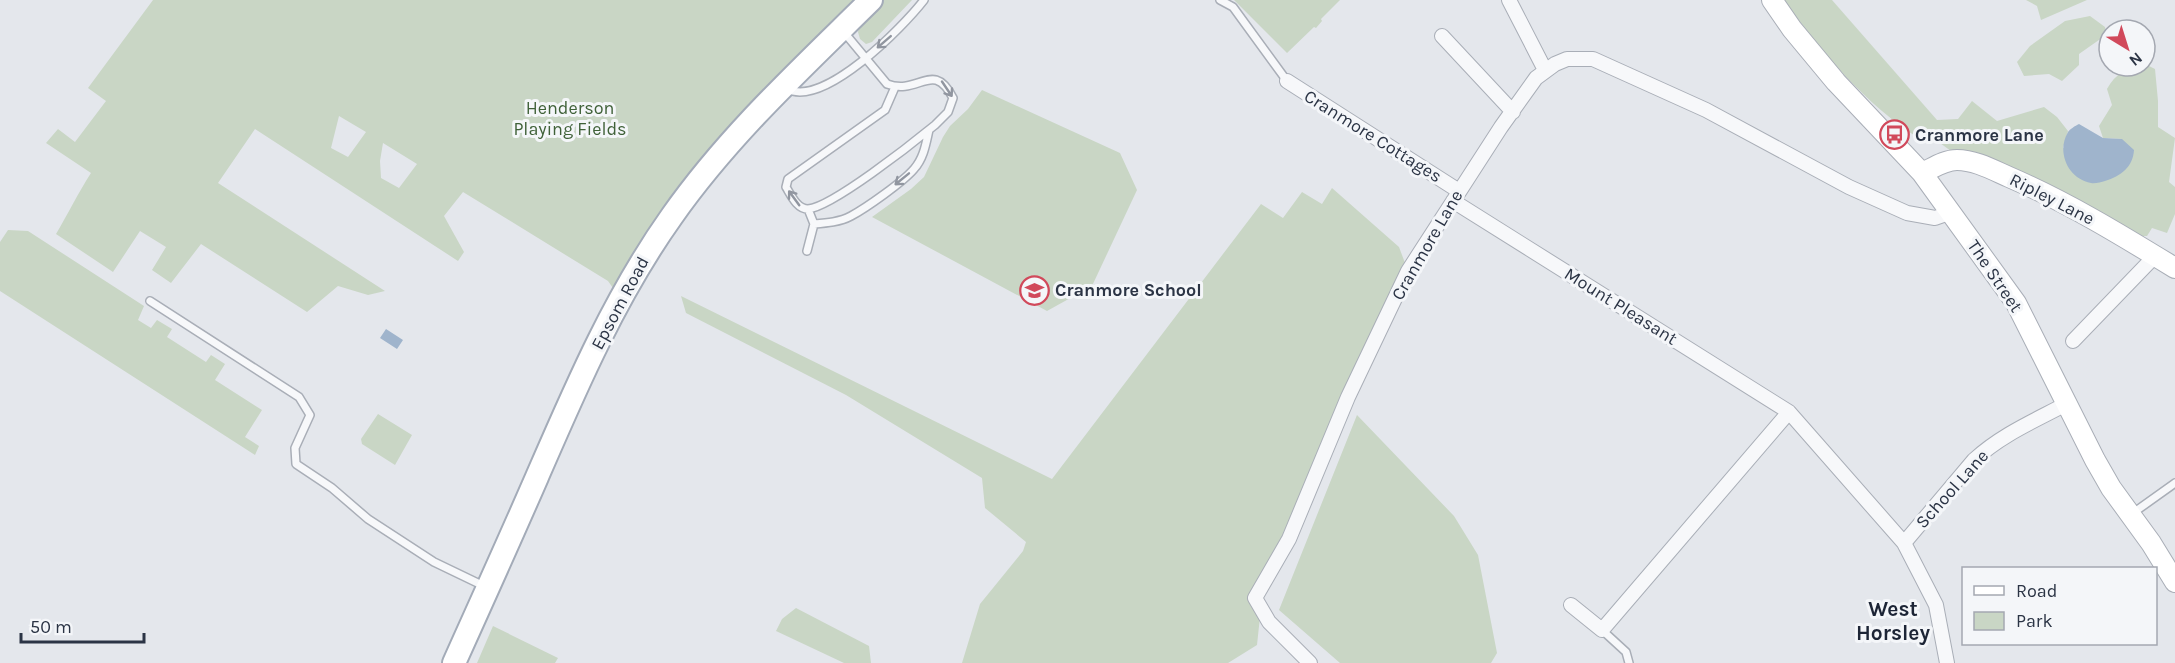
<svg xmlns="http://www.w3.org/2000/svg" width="2175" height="663" viewBox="0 0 2175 663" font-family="Karla,sans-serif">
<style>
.green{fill:#c9d6c5;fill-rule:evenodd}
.water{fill:#9fb4cc}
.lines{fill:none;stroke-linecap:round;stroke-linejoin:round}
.lane-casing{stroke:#a9aeb7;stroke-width:10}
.street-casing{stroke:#a9aeb7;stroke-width:16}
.secondary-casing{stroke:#a9aeb7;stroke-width:22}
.primary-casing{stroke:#a3abb8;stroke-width:26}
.lane{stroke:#f7f8fa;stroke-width:7}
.street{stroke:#f7f8fa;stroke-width:14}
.secondary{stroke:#fff;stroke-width:20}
.primary{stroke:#fff;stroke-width:22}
.oneway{stroke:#9196a0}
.labels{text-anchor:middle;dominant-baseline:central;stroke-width:6;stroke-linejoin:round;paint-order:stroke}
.park-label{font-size:18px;fill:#3f6138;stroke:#f4f6f9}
.poi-label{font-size:18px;font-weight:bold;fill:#2b3445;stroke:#f4f6f9;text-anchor:start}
.street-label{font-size:18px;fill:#2b3445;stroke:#f4f6f9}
.quarter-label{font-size:21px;font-weight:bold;fill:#1d2536;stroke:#f4f6f9}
</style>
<rect width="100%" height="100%" fill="#e4e7ec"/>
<path class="green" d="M153 0H861L775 80 710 148 676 189 613 288 608 281 463 192 444 216 464 252 458 261 255 129 218 183 385 291 368 295 338 286 307 312 201 244 171 283 152 270 166 247 140 231 113 272 56 234C68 214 78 193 91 173L46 143 58 129 75 142 106 101 88 88ZM339 116 366 132 348 157 331 148ZM383 143 417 164 399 188 381 178 380 161Z
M884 0H912L872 42 866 44 860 39 858 32 861 22Z
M1234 0H1340L1321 19 1322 21 1316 28 1314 27 1287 53Z
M1784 0H1832L1937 120 1958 119 1972 101 1997 121 2044 107 2057 117 2068 131 2063 148 2122 139 2103 138 2099 126 2112 105 2107 89C2115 74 2128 66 2145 66V64L2155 69 2158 101V127L2175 138 2169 182 2175 187V214L2167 233 2152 228 2147 236H2132L1951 151 1933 138 1920 139C1865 104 1822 53 1784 0Z
M2026 0H2087L2041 20 2037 6Z
M2090 16 2105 27 2106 35 2079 54V65L2062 81 2049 74 2024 76 2017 62 2030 46 2065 21Z
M982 90 1120 153 1137 190 1092 286 1047 311 872 217 911 189 924 177 943 137 950 126 968 109Z
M1332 188 1399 247 1408 271 1264 579 1257 645 1228 663H962L980 604 1023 551 1026 542 985 508 982 478 846 395 686 313 681 296 1052 479 1261 204 1283 218 1302 192 1322 204Z
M8 230 28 231 144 306 138 320 151 328 157 320 172 329 167 337 206 362 211 355 225 364 215 380 262 410 245 437 259 446 255 455 0 291V242Z
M378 414 412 435 395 465 362 444 361 439Z
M1357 415 1454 516 1478 555 1497 653 1491 663H1340L1279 610Z
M796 608 869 646 871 663H844L776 631 782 619Z
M493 626 558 658 555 663H477Z"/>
<path class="water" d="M2079 124 2103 138 2122 139 2134 150C2133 167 2121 176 2105 181 2101 182 2095 184 2091 183 2068 179 2056 152 2068 132 2070 129 2075 126 2079 124Z
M386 329 403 340 397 349 380 338Z"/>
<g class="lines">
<defs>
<path id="lane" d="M1220 0 1233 7 1287 81
M843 31 887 84C919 96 933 59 953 98L948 112 935 125C913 143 832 207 808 209 797 209 791 195 786 187L788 179 885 110 895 87
M787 89C824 108 903 27 924 0
M814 224C827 223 840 222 851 216 866 208 903 182 914 169 924 158 926 143 929 130
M807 251 814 224 808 209
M150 301 299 397 310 415 295 448 296 464 332 488 368 519 434 562 486 587
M2133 513 2175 483
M1602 630 1626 652 1629 663"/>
<path id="street" d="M1509 0 1545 70
M1442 36 1513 112
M1287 81 1459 191
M1453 201 1789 412 1904 543 1936 605 1947 663
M2073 341 2155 256
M1904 543 1974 460C2001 435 2034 421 2066 404
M1571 605 1602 630 1789 412
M1310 663 1269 622 1255 598 1289 539 1348 397 1408 271 1501 127 1536 78 1555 64 1567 59H1593L1706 110 1849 187 1907 213 1935 218 1952 212"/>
<path id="secondary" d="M1772 0 1792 29 1836 82 1922 173 2016 303 2095 460 2111 488 2151 543 2175 582
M1922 173C1933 168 1944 160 1957 160 1975 160 1993 170 2009 177 2067 202 2121 235 2175 268"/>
<path id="primary" d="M454 663C482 601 510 539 537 477 576 387 615 296 672 216 729 135 801 69 871 0"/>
</defs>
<use href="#lane" class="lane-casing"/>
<use href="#street" class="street-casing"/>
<use href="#secondary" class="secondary-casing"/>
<use href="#primary" class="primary-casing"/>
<use href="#lane" class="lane"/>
<use href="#street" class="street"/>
<use href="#secondary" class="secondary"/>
<use href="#primary" class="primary"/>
</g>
<defs><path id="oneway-shaft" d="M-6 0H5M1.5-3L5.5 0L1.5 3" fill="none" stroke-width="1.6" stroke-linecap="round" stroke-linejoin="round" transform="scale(1.5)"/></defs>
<g class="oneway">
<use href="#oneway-shaft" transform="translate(884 42) rotate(139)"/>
<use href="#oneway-shaft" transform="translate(947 89) rotate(56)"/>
<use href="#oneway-shaft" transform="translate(902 179) rotate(141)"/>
<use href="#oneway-shaft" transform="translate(794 198) rotate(-126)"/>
</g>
<defs>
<symbol id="bus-ring" viewBox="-11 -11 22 22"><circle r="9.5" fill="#f4f6f9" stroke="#d1495b" stroke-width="1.5"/><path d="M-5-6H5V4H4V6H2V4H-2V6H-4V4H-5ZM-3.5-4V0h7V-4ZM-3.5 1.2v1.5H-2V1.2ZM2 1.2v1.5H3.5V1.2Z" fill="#d1495b"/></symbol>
<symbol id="school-ring" viewBox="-11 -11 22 22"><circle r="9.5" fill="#f4f6f9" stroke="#d1495b" stroke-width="1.5"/><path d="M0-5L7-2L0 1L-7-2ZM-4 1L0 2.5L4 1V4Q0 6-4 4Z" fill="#d1495b"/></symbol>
</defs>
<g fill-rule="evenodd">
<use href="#bus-ring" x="1878" y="118" width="33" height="33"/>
<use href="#school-ring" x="1018" y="274" width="33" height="33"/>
</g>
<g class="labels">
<g class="park-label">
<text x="570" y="108">Henderson<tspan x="570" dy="21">Playing Fields</tspan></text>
</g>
<g class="poi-label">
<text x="1915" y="135">Cranmore Lane</text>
<text x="1055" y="290">Cranmore School</text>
</g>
<g class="street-label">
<text transform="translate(1373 136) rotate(32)">Cranmore Cottages</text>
<text transform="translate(2052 199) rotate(27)">Ripley Lane</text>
<text transform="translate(1427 245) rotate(-60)">Cranmore Lane</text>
<text transform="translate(1995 276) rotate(56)">The Street</text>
<text transform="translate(620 303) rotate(-62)">Epsom Road</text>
<text transform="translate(1621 306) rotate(32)">Mount Pleasant</text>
<text transform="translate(1952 489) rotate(-48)">School Lane</text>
</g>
<g class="quarter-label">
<text x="1893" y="609">West<tspan x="1893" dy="24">Horsley</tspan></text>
</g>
</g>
<rect x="1962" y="567" width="195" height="78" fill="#f4f6f9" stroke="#a4a8b1" stroke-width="1.5"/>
<rect x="1974" y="586" width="30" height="9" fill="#ffffff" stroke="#a4a8b1" stroke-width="1.5"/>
<text x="2016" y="597" font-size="18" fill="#2b3445">Road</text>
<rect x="1974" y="612" width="30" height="18" fill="#c9d6c5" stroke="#a4a8b1" stroke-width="1.5"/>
<text x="2016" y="627" font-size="18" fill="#2b3445">Park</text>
<g transform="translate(2127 48) rotate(142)"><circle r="28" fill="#f4f6f9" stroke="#a4a8b1" stroke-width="1.5"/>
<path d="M0-4.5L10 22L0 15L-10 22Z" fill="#d1495b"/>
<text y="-9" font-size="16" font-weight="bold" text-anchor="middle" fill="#2b3445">N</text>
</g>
<path d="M21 633v9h123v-9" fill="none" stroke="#2b3445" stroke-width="3"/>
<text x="30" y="633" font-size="18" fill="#2b3445" stroke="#f4f6f9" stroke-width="4.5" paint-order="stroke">50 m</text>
</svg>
